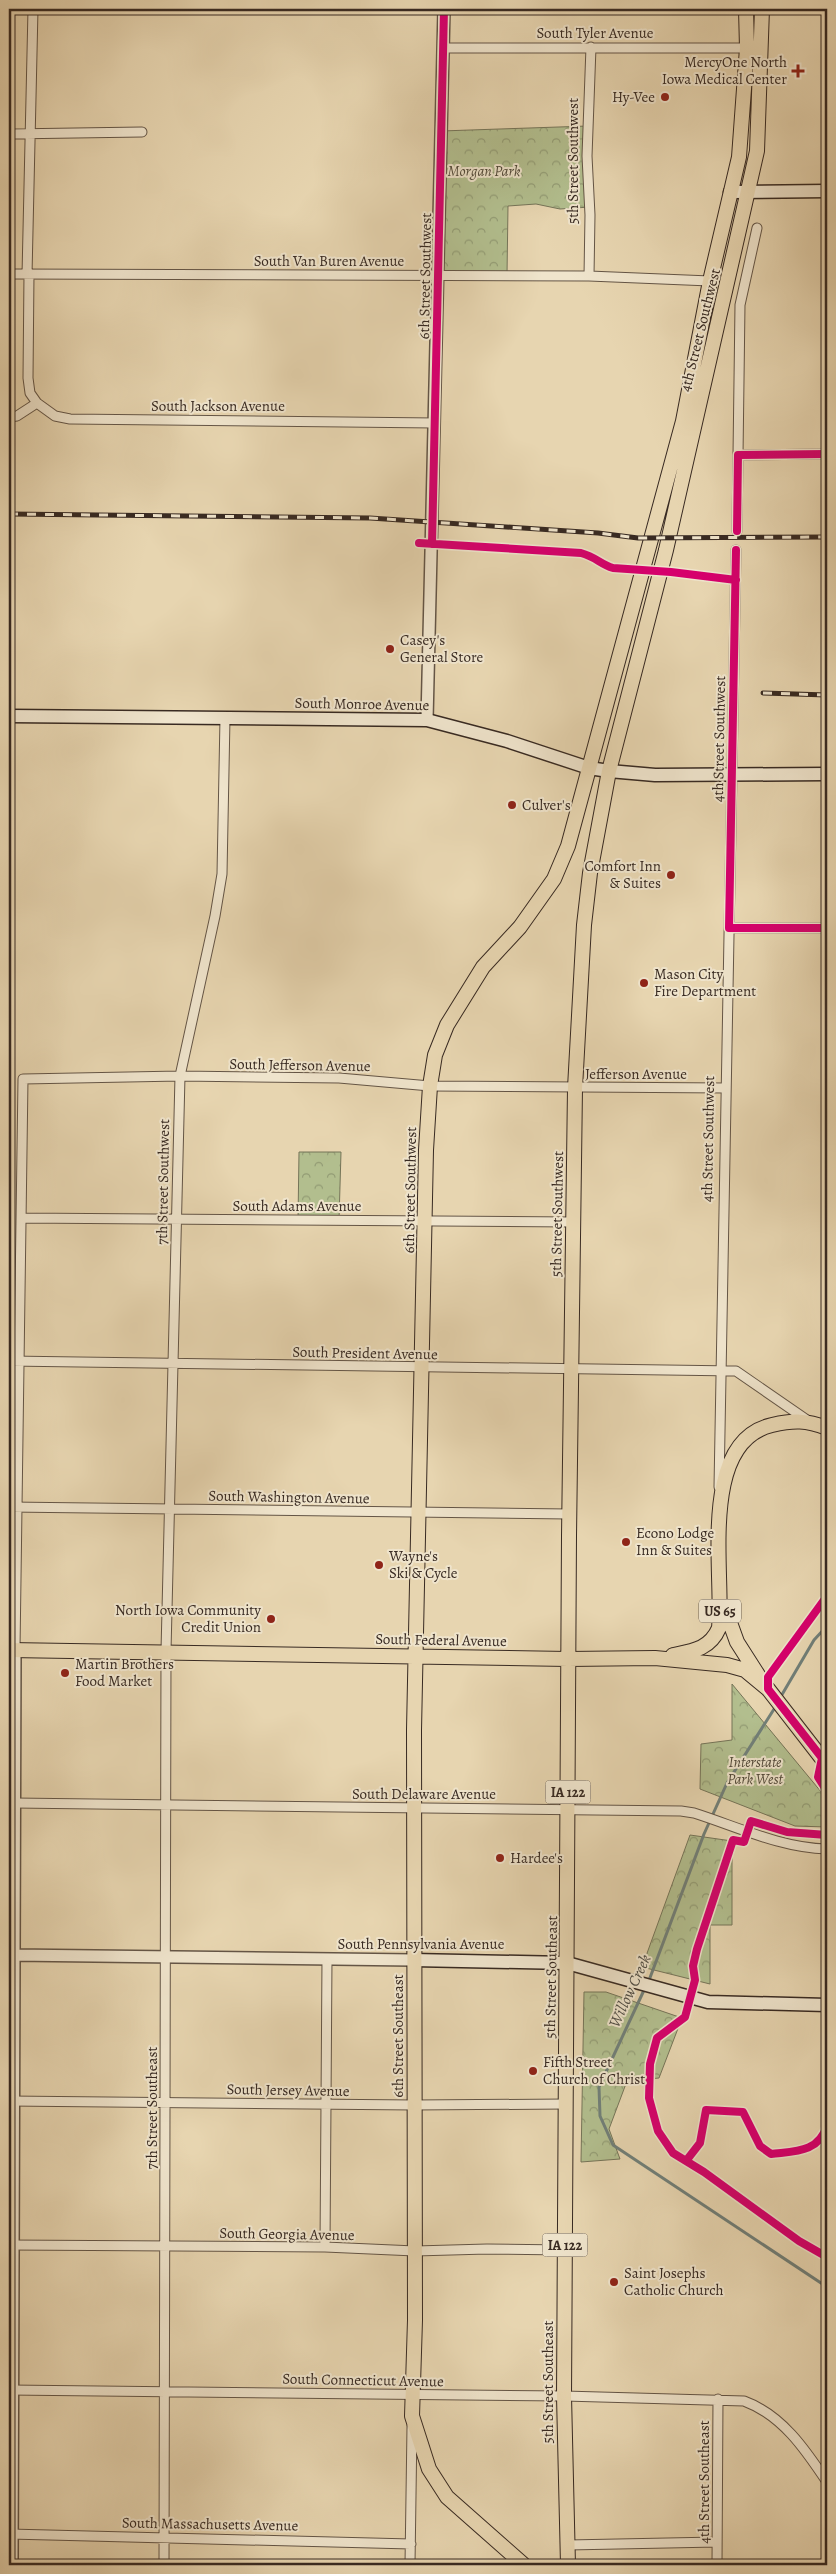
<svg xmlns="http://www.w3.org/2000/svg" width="836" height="2574" viewBox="0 0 836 2574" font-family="Alegreya,serif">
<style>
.park{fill:url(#park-crowns);stroke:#757458}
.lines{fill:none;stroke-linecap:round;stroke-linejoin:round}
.stream{stroke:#717f78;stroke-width:3}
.minor-casing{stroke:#645546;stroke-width:11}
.tertiary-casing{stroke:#645546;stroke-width:14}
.secondary-casing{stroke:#382a22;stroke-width:15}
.primary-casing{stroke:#382a22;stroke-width:16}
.minor{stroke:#efe4cc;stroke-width:9}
.tertiary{stroke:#efe4cc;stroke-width:11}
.secondary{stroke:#efe4cc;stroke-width:12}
.primary{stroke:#e7d5b0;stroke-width:14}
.rail-casing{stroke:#382a22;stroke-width:5}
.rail{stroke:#efe4cc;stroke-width:3;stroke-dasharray:9;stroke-linecap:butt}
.cycleway-casing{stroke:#efe4cc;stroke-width:11}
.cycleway{stroke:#d6006c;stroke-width:8}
.poi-dot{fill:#8f2418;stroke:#efe4cc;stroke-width:2}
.labels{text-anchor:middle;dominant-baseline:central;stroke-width:4;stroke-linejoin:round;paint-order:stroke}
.shield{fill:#efe4cc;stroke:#6f6255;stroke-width:1}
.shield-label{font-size:14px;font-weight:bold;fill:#382a22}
.street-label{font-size:15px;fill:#382a22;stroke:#efe4cc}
.poi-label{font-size:15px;fill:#382a22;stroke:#efe4cc;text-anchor:start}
.park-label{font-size:15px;font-style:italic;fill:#504838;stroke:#efe4cc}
.water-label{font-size:16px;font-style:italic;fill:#504e46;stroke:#efe4cc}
</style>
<defs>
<pattern id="park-crowns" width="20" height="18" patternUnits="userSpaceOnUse" patternTransform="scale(1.25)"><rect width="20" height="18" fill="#b2be8e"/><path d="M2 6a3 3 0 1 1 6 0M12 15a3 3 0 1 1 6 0" fill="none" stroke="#929b74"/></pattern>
</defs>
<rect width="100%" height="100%" fill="#e7d5b0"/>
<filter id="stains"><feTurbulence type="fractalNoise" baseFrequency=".004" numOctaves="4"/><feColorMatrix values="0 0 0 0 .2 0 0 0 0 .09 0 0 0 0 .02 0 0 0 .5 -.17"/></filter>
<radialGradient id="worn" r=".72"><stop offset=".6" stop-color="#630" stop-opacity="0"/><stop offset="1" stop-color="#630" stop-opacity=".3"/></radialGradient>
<path class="park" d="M588 126 590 207 560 209 536 204 508 206 507 275 439 276 441 131Z
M299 1152H341L339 1220H298Z
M732 1684 827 1799V1827L795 1826 700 1789 701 1744 732 1740Z
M690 1835 732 1841V1925H710V1984L642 1967Z
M584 1992H606L682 2018 659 2078 627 2081 609 2129 620 2159 581 2162Z"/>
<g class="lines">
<path class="stream" d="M780 1698 814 1640 827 1626
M648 1983 704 1834 727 1783 776 1706
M645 1988 599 2087 600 2116 613 2145 827 2287"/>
<defs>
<path id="minor" d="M443 48H747
M9 134 142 132
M9 274 589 276 710 281
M29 274 28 378 30 393 37 403
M27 275 33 9
M589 276 590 215 587 156 591 47
M9 417 17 416 37 403 55 416 70 419 435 423
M738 455 827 454
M737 531 740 305 757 228
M729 928H827
M21 1218 572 1222
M9 1361 736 1371 807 1420
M719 1487 736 550
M9 1507 569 1514
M15 1650 23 1079 180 1076 339 1078 430 1086 726 1088
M14 1803 681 1811 694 1813C738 1827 781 1848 827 1849
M9 2101 414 2105 566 2104
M9 2245 325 2247 415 2251 487 2249 565 2250
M325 2247 327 1959
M9 2390 564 2396 744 2401C782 2415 805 2449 827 2482
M9 2534 411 2544
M568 2545 717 2542
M164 2565 166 1651 180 1076 215 916 222 874 225 718
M410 2565 412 2426
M717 2565 718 2399"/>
<path id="tertiary" d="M427 720 444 9
M14 1955 413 1960
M12 2565 15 1650"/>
<path id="secondary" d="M730 192 827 191
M9 716 427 720 507 741 589 768 609 771 655 775 827 774
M413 1960 567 1963 708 2002 827 2005"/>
<path id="primary" d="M724 1606 737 1642 760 1678
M9 1650 568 1659 655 1658 727 1665 745 1670 768 1689 827 1765
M673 1655C693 1651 710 1649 719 1628 724 1573 698 1442 772 1425 794 1420 806 1420 827 1428
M524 2565 447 2497 429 2469 412 2416 415 2320 414 1730 426 1150 430 1086 435 1055 447 1025 483 967 520 927 554 879 568 846 683 421 710 281 739 157 747 48 746 9
M568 2565 564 2396 569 1536 575 1088 584 925 590 873 609 771 666 550 757 151 762 9"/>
</defs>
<use href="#minor" class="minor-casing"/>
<use href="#tertiary" class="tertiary-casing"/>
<use href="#secondary" class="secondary-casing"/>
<use href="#primary" class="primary-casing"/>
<use href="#minor" class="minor"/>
<use href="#tertiary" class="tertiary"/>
<use href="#secondary" class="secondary"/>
<use href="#primary" class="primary"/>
<defs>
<path id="rail" d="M9 514 370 518 598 533 638 538 827 537
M763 693 827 695"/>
</defs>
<use href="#rail" class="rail-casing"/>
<use href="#rail" class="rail"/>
<defs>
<path id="cycleway" d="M737 531 738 455 827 454
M419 543 581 553C596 557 600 564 613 568L671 572 736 580
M432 544 444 9
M736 550 729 928H827
M827 1596 768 1677V1689L822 1758 818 1777 827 1791
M827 1835 787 1832 751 1821 744 1842 733 1840 697 1949 693 1966 695 1980 685 2017 657 2038 650 2064 649 2098 658 2131 673 2153 704 2172 799 2241 827 2257
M686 2161 700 2143 706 2110 743 2112 760 2146 771 2154C795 2151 818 2153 827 2126"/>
</defs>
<use href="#cycleway" class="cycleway-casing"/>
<use href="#cycleway" class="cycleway"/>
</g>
<g class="poi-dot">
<path d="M795.5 63.5h5v5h5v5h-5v5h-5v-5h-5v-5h5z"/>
<circle cx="665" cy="97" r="5"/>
<circle cx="390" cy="649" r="5"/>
<circle cx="512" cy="805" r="5"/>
<circle cx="671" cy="875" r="5"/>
<circle cx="644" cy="983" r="5"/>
<circle cx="626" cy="1542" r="5"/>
<circle cx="379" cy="1565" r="5"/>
<circle cx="271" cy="1619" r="5"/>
<circle cx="65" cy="1673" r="5"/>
<circle cx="500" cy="1858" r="5"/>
<circle cx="533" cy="2071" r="5"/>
<circle cx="614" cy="2282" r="5"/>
</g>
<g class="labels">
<g class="shield">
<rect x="699" y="1599.5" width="42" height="23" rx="4"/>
<rect x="545.5" y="1780.5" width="45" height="23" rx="4"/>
<rect x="542.5" y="2233.5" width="45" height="23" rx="4"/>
</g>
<g class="shield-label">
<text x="720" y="1611">US 65</text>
<text x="568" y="1792">IA 122</text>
<text x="565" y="2245">IA 122</text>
</g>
<g class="street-label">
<text x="595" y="33">South Tyler Avenue</text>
<text transform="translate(573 161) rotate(-90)">5th Street Southwest</text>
<text x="329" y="261">South Van Buren Avenue</text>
<text transform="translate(425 276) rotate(-89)">6th Street Southwest</text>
<text transform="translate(700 330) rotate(-76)">4th Street Southwest</text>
<text x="218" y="406">South Jackson Avenue</text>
<text transform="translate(362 704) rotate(1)">South Monroe Avenue</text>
<text transform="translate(719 739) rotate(-89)">4th Street Southwest</text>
<text transform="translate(300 1065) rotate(1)">South Jefferson Avenue</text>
<text x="636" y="1074">Jefferson Avenue</text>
<text transform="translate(708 1139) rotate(-89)">4th Street Southwest</text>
<text transform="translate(163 1182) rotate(-89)">7th Street Southwest</text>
<text transform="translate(410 1190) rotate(-89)">6th Street Southwest</text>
<text x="297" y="1206">South Adams Avenue</text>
<text transform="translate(557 1214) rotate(-89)">5th Street Southwest</text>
<text transform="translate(365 1353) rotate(1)">South President Avenue</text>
<text transform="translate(289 1497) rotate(1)">South Washington Avenue</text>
<text transform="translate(441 1640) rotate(1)">South Federal Avenue</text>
<text x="424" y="1794">South Delaware Avenue</text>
<text x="421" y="1944">South Pennsylvania Avenue</text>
<text transform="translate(551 1977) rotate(-89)">5th Street Southeast</text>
<text transform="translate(398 2036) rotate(-90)">6th Street Southeast</text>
<text transform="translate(288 2090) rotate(1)">South Jersey Avenue</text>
<text transform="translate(152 2108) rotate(-90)">7th Street Southeast</text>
<text transform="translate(287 2234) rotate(1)">South Georgia Avenue</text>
<text transform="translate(363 2380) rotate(1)">South Connecticut Avenue</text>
<text transform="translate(548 2382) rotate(-90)">5th Street Southeast</text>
<text transform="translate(704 2482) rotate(-90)">4th Street Southeast</text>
<text transform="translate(210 2524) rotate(1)">South Massachusetts Avenue</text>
</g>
<g class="poi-label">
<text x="787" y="62" text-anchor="end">MercyOne North<tspan x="787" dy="17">Iowa Medical Center</tspan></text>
<text x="655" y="97" text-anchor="end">Hy-Vee</text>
<text x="400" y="640">Casey's<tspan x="400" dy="17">General Store</tspan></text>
<text x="522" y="805">Culver's</text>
<text x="661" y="866" text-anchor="end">Comfort Inn<tspan x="661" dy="17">&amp; Suites</tspan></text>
<text x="654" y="974">Mason City<tspan x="654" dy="17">Fire Department</tspan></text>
<text x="636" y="1533">Econo Lodge<tspan x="636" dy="17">Inn &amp; Suites</tspan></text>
<text x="389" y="1556">Wayne's<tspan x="389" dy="17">Ski &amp; Cycle</tspan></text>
<text x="261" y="1610" text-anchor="end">North Iowa Community<tspan x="261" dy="17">Credit Union</tspan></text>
<text x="75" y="1664">Martin Brothers<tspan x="75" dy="17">Food Market</tspan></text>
<text x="510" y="1858">Hardee's</text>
<text x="543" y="2062">Fifth Street<tspan x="543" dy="17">Church of Christ</tspan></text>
<text x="624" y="2273">Saint Josephs<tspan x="624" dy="17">Catholic Church</tspan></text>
</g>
<g class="park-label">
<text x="484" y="171">Morgan Park</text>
<text x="755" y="1762">Interstate<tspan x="755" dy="17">Park West</tspan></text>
</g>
<g class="water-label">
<text transform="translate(630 1991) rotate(-65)">Willow Creek</text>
</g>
</g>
<rect width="836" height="2574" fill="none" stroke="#e7d5b0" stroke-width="30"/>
<rect x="10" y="10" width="816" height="2554" fill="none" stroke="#382a22" stroke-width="2.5"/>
<rect x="15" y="15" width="806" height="2544" fill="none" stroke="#382a22"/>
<rect width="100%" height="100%" filter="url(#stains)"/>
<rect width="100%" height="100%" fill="url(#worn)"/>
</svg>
